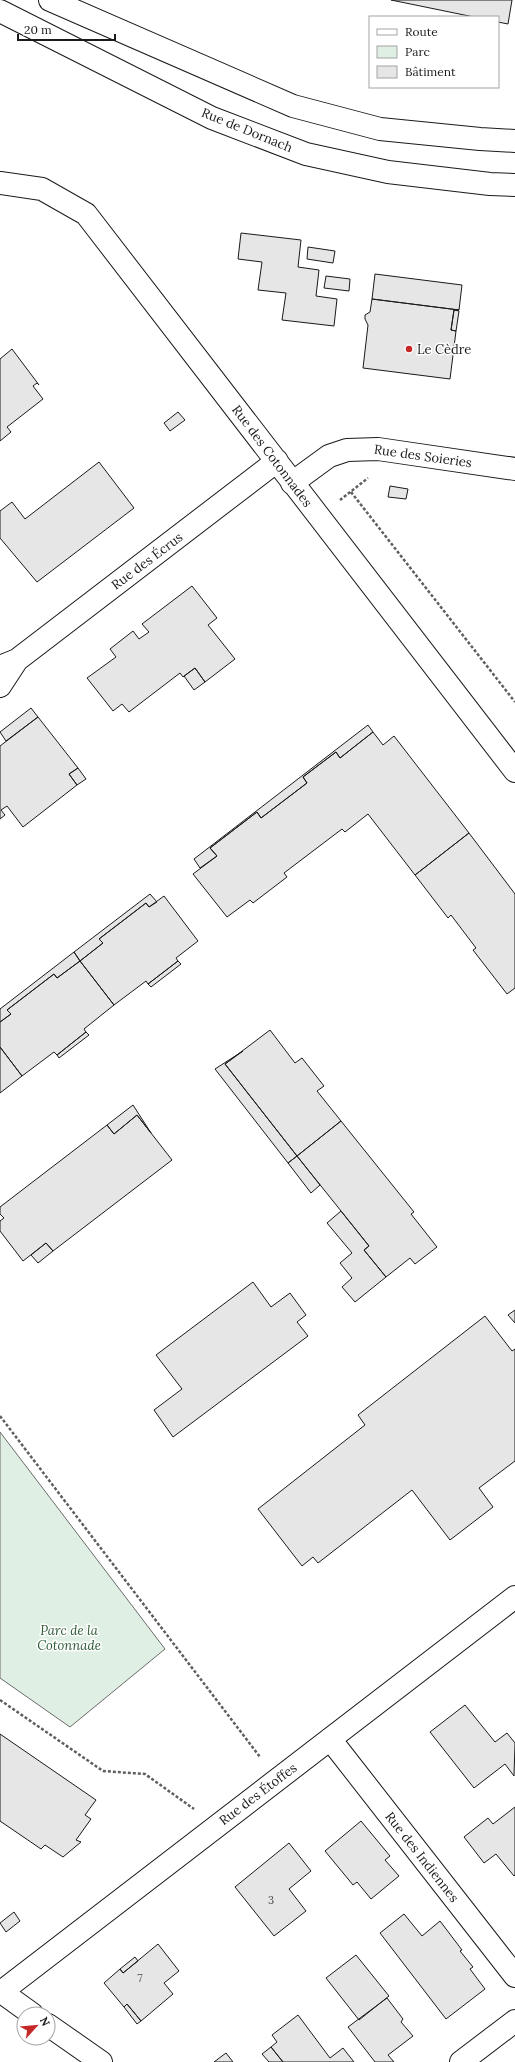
<svg xmlns="http://www.w3.org/2000/svg" width="515" height="2062" viewBox="0 0 515 2062" font-family="Lora,serif">
<style>
.green{fill:#e0efe3;stroke:#6a6a6a}
.building{fill:#e6e6e6;stroke:#1a1a1a}
.lines{fill:none;stroke-linecap:round;stroke-linejoin:round}
.street-casing{stroke:#1a1a1a;stroke-width:24}
.secondary-casing{stroke:#1a1a1a;stroke-width:24}
.path{stroke:#5f5f5f;stroke-width:2.5;stroke-dasharray:3 2;stroke-linecap:butt}
.street{stroke:#fff;stroke-width:22}
.secondary{stroke:#fff;stroke-width:22}
.poi-dot{fill:#c62828;stroke:#fff;stroke-width:1.5}
.labels{text-anchor:middle;dominant-baseline:central;stroke-width:3;stroke-linejoin:round;paint-order:stroke}
.number-label{font-size:11px;fill:#4d4d4d}
.street-label{font-size:13px;fill:#1a1a1a;stroke:#fff}
.poi-label{font-size:13px;fill:#1a1a1a;stroke:#fff;text-anchor:start}
.park-label{font-size:13px;font-style:italic;fill:#2b5a34;stroke:#fff}
</style>
<rect width="100%" height="100%" fill="#fff"/>
<path class="green" d="M0 1432 165 1649 70 1727 0 1678Z"/>
<path class="building" d="M391 0H512L508 24 498 22V17H474Z
M241 233 301 240 298 267 319 270 316 296 337 299 334 326 282 320 286 293 258 290 262 262 238 259Z
M308 247 335 251 333 263 307 259Z
M375 274 462 285 459 310 372 299Z
M326 276 350 279 349 291 324 288Z
M372 299 459 310H454L451 330 456 331 450 379 363 368 368 325 365 319V315L370 312Z
M454 310 459 311 456 331 451 330Z
M12 349 39 385 37 383 33 386 43 399 7 427 11 432 0 441V359Z
M178 412 185 420 170 431 164 423Z
M99 462 134 508 37 582 0 538V511L12 502 25 519Z
M390 486 408 489 406 499 388 497Z
M192 586 217 618 208 625 235 659 205 682 195 668 183 677 180 673 129 712 122 704 113 711 87 678 116 657 110 649 133 631 139 639 149 632 142 624Z
M195 668 205 682 194 690 184 676Z
M31 708 38 717 6 741 0 732Z
M38 717 78 768 69 774 77 785 23 827 7 806 1 810 5 815 0 819V746Z
M368 725 373 732 340 758 336 752 303 777 307 783 261 818 257 812 210 848 217 856 200 868 194 859Z
M373 732 383 745 394 736 469 833 415 875 368 814 345 832 342 829 284 873 287 877 253 903 250 900 227 917 193 874 217 856 210 848 257 812 261 818 307 783 303 777 336 752 340 758Z
M78 768 86 779 77 785 69 774Z
M469 833 515 894V988L507 994 473 950 476 948 451 915 448 918 415 875Z
M150 894 157 902 149 907 146 903 99 939 103 943 80 961 74 952Z
M164 896 198 941 176 958 178 961 148 984 146 981 114 1005 80 961 103 943 99 939 146 903 149 907Z
M74 952 80 961 57 978 54 974 7 1010 11 1014 0 1022V1009Z
M80 961 114 1005 84 1029 86 1032 57 1055 54 1052 22 1076 0 1047V1022L11 1014 7 1010 54 974 57 978Z
M178 961 181 964 151 987 148 984Z
M270 1030 295 1063 302 1058 324 1086 317 1091 341 1121 297 1156 225 1064Z
M86 1032 89 1035 59 1058 57 1055Z
M0 1047 22 1076 0 1093Z
M243 1051 225 1064 297 1156 288 1163 215 1069Z
M133 1105 151 1133 137 1115 114 1134 107 1125Z
M137 1115 172 1160 53 1251 46 1243 23 1261 0 1231V1221L4 1218 0 1214V1207L107 1125 114 1134Z
M341 1121 414 1212 411 1214 437 1247 415 1264 410 1258 386 1277 364 1250 369 1246 297 1156Z
M297 1156 320 1185 311 1193 288 1163Z
M341 1211 369 1246 364 1250 386 1277 355 1302 342 1287 352 1278 340 1263 352 1253 327 1223Z
M46 1243 53 1251 38 1263 31 1255Z
M253 1282 271 1307 290 1293 306 1315 297 1322 308 1336 173 1437 154 1410 182 1389 156 1355Z
M515 1310V1323L508 1315Z
M485 1316 512 1351 515 1349V1461L479 1488 493 1507 450 1540 412 1490 318 1563 313 1557 302 1566 258 1509 365 1425 358 1415Z
M465 1705 495 1742 507 1733 515 1743 514 1776 505 1764 474 1788 430 1732Z
M0 1734 96 1800 85 1815 91 1819 76 1840 81 1842 63 1857 45 1845 41 1849 0 1821Z
M515 1807V1875L514 1876 496 1854 484 1863 464 1837 488 1818 493 1824Z
M361 1821 390 1856 385 1860 399 1876 371 1899 357 1882 353 1885 325 1851Z
M289 1843 311 1871 289 1889 306 1911 274 1936 235 1887Z
M14 1912 20 1921 6 1932 0 1923Z
M404 1914 422 1936 440 1921 462 1950 460 1951 473 1967 470 1969 485 1989 446 2019 380 1933Z
M158 1944 179 1971 164 1983 173 1994 141 2021 127 2004 124 2007 104 1983 120 1969 123 1973Z
M356 1955 389 1996 359 2020 326 1978Z
M135 1957 138 1961 123 1973 120 1969Z
M387 1998 403 2019 401 2022 413 2036 388 2055 394 2062H375L348 2027Z
M127 2004 141 2021 137 2024 124 2007Z
M298 2015 330 2058 343 2048 354 2062H283L271 2047 277 2042 272 2035Z
M271 2047 283 2062H269L262 2054Z
M226 2053 233 2062H214Z"/>
<g class="lines">
<defs>
<path id="street" d="M0 183 42 189 86 214 515 771
M292 483 329 456 347 450 378 449 515 469
M0 667 17 660 277 461
M0 686 17 660
M330 1739 515 1976
M0 1991 32 2014
M1 1992 515 1597
M48 2025 101 2062
M461 2062 515 2021"/>
<path id="secondary" d="M50 0 293 106 380 129 480 139 515 141
M0 11 212 118 306 154 388 172 490 184 515 185"/>
</defs>
<use href="#street" class="street-casing"/>
<use href="#secondary" class="secondary-casing"/>
<path class="path" d="M351 492 515 702
M340 500 368 478
M0 1416 260 1757
M0 1700 103 1771 145 1774 194 1809"/>
<use href="#street" class="street"/>
<use href="#secondary" class="secondary"/>
</g>
<circle class="poi-dot" cx="409" cy="349" r="4"/>
<g class="labels">
<g class="number-label">
<text x="271" y="1900">3</text>
<text x="140" y="1978">7</text>
</g>
<g class="street-label">
<text transform="translate(247 130) rotate(22)">Rue de Dornach</text>
<text transform="translate(272 456) rotate(53)">Rue des Cotonnades</text>
<text transform="translate(423 456) rotate(8)">Rue des Soieries</text>
<text transform="translate(147 561) rotate(-37)">Rue des Écrus</text>
<text transform="translate(258 1794) rotate(-37)">Rue des Étoffes</text>
<text transform="translate(422 1857) rotate(52)">Rue des Indiennes</text>
</g>
<g class="poi-label">
<text x="417" y="349">Le Cèdre</text>
</g>
<g class="park-label">
<text x="69" y="1630">Parc de la<tspan x="69" dy="15">Cotonnade</tspan></text>
</g>
</g>
<rect x="369" y="16" width="130" height="72" fill="#ffffff" stroke="#a3a3a3"/>
<rect x="377" y="29" width="20" height="6" fill="#ffffff" stroke="#a3a3a3"/>
<text x="405" y="36" font-size="12" fill="#1a1a1a">Route</text>
<rect x="377" y="46" width="20" height="12" fill="#e0efe3" stroke="#a3a3a3"/>
<text x="405" y="56" font-size="12" fill="#1a1a1a">Parc</text>
<rect x="377" y="66" width="20" height="12" fill="#e6e6e6" stroke="#a3a3a3"/>
<text x="405" y="76" font-size="12" fill="#1a1a1a">Bâtiment</text>
<g transform="translate(36 2026) rotate(63)"><circle r="19" fill="#ffffff" stroke="#a3a3a3"/>
<path d="M0-3L7 15L0 10L-7 15Z" fill="#c62828"/>
<text y="-6" font-size="11" font-weight="bold" text-anchor="middle" fill="#1a1a1a">N</text>
</g>
<path d="M18 34v6h97v-6" fill="none" stroke="#1a1a1a" stroke-width="2"/>
<text x="24" y="34" font-size="12" fill="#1a1a1a" stroke="#ffffff" stroke-width="3" paint-order="stroke">20 m</text>
</svg>
